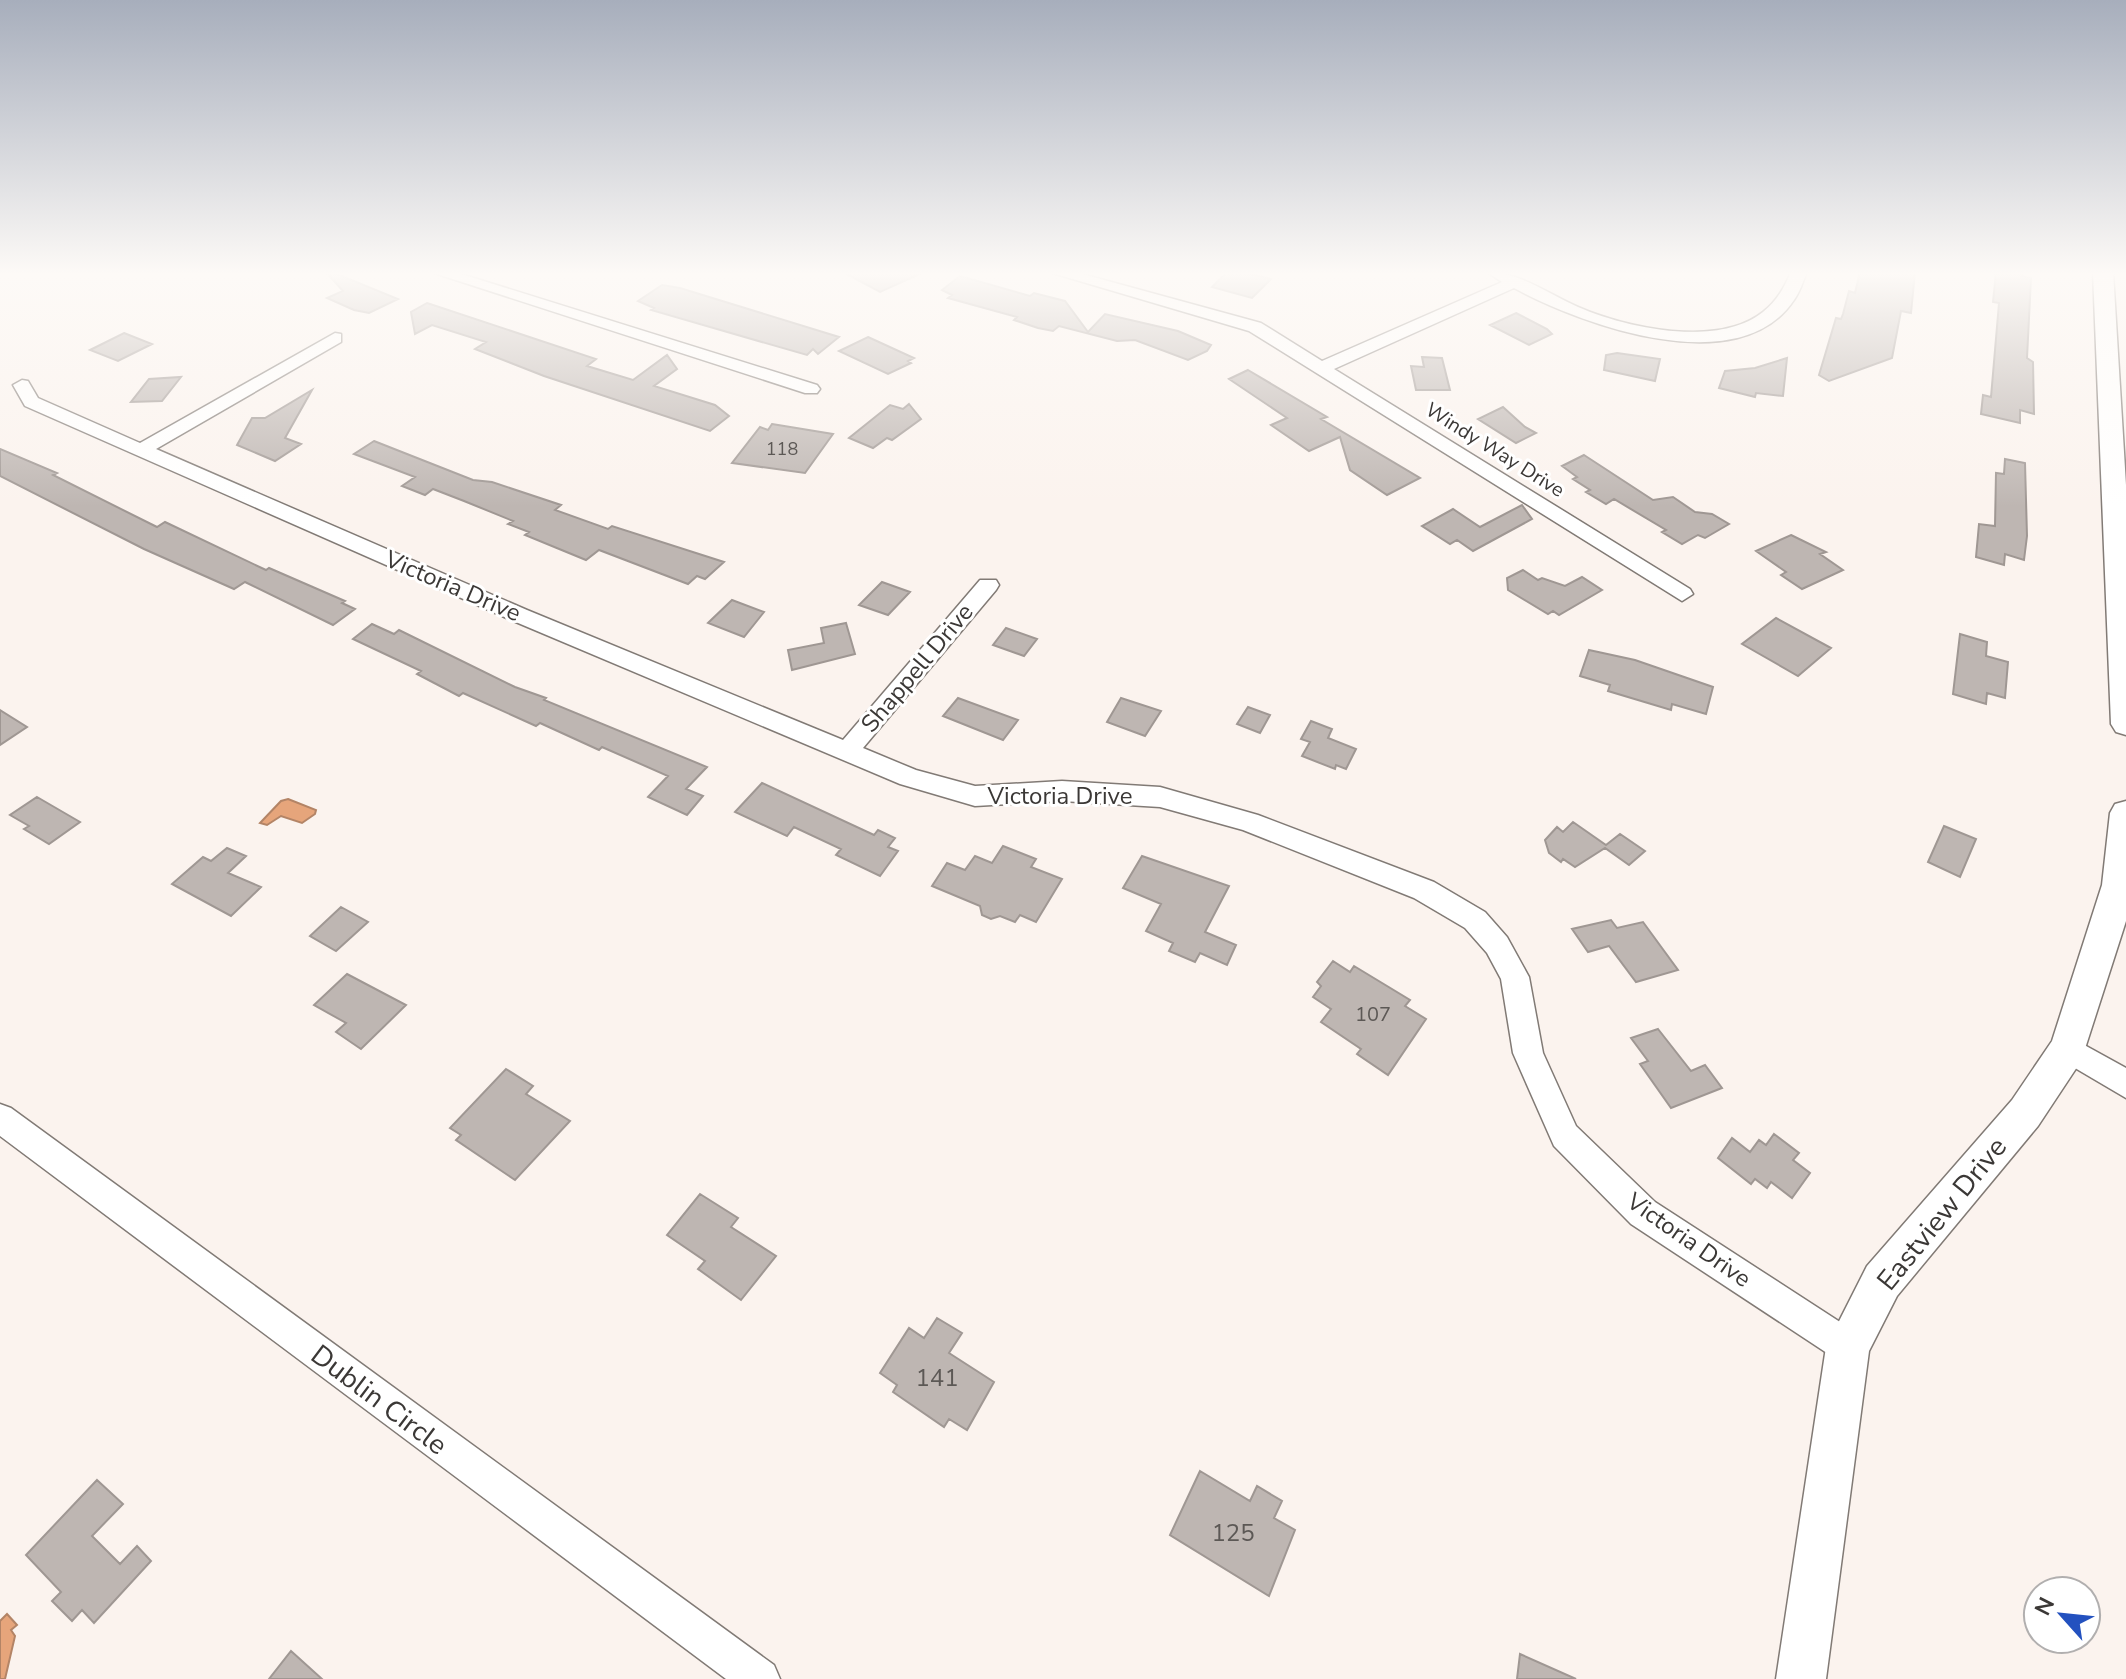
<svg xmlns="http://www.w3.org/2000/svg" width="2126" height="1679" viewBox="0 0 2126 1679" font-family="'Nunito Sans',sans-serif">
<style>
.water{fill:#e6a57b;stroke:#b38466;stroke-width:2}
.building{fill:#beb6b2;stroke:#9f9793;stroke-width:2}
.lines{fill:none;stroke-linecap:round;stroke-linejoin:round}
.minor-casing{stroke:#817a75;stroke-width:3}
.tertiary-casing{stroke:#817a75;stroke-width:3}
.minor{fill:#fff;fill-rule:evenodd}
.tertiary{fill:#fff;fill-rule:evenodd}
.labels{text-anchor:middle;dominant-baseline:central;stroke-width:6;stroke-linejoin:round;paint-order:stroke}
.far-number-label{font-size:18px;fill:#5c5855}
.far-street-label{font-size:20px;fill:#3b3836;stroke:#fff}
.number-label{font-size:20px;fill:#5c5855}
.street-label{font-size:24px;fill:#3b3836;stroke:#fff}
.near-number-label{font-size:24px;fill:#5c5855}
.near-street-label{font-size:28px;fill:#3b3836;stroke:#fff}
</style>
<rect width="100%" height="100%" fill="#fbf3ee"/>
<path class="water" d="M288 799 316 810 315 814 302 823 281 816 267 825 260 823 281 801Z
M7 1614 17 1625 11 1630 15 1636 5 1679H0V1621Z"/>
<path class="building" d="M326 272H332L398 299 369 313 354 310 327 298 343 291Z
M843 272H924L880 292Z
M1227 272H1243L1271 279 1252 298 1212 287Z
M1860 272H1915L1911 313 1901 311 1892 358 1829 381 1819 375 1836 318 1841 319 1843 314 1849 291 1855 293Z
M1996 272H2022L2021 276 2031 278 2027 358 2033 362 2034 414 2020 410V423L1981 414 1983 395 1991 397 1999 303 1993 302Z
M960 276 1030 296 1034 293 1065 301 1088 332 1105 314 1178 331 1211 345 1207 351 1188 360 1135 340 1117 341 1059 326 1053 331 1038 328 1014 320 1017 317 948 298 952 295 942 290Z
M662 285 680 288 839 337 818 354 813 349 807 355 651 310 654 308 638 301Z
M427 303 596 359 587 366 633 380 667 355 677 369 654 386 715 405 729 416 710 431 544 376 475 349 486 342 432 325 415 334 411 312Z
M1516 313 1547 329 1552 334 1529 345 1490 325Z
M124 333 152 344 118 361 90 350Z
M868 337 914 358 908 361 911 363 888 374 839 351Z
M1617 353 1660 359 1655 381 1604 370 1606 355Z
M1422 357 1442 358 1450 390H1416L1411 366 1424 367Z
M1787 358 1783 396 1756 393 1755 397 1719 388 1725 371 1755 368Z
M1248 370 1327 417 1321 419 1420 478 1387 495 1350 470 1340 437 1309 451 1271 425 1287 418 1229 379Z
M181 377 162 401 131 402 149 379Z
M312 390 285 438 301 444 275 461 237 445 252 418H265Z
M909 404 921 419 892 440 887 438 873 448 849 438 890 405 903 409Z
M1503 407 1525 427 1536 433 1516 443 1478 419Z
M772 424 833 434 805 473 732 463 760 427 768 430Z
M374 441 473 480 492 482 561 505 555 510 608 529 612 526 724 562 705 579 697 576 688 584 599 550 586 560 525 535 529 532 508 524 513 521 464 501 433 489 425 495 402 486 415 477 354 454Z
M0 449 57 473 53 475 157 527 165 522 266 570 269 568 345 601 342 603 355 609 333 625 245 582 234 589 144 549 0 476Z
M1584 455 1653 500 1673 497 1695 512 1712 514 1729 524 1705 538 1698 535 1682 544 1662 532 1666 530 1614 499 1606 504 1586 492 1590 490 1573 479 1577 477 1562 466Z
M2005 459 2025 463 2027 536 2024 560 2005 554 2004 565 1976 557 1979 524 1995 526 1996 473 2004 474Z
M1522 505 1532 519 1473 551 1457 540 1450 544 1422 526 1453 509 1480 527Z
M1791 535 1826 552 1820 554 1843 570 1802 589 1781 575 1786 572 1756 551Z
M1523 570 1538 580 1542 578 1565 586 1582 577 1602 590 1559 615 1553 611 1548 614 1508 590 1507 578Z
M882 582 910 592 888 615 859 605Z
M732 600 764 612 744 637 708 623Z
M1776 618 1831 648 1798 676 1742 644Z
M846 623 855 654 792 670 788 650 824 643 821 628Z
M372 624 394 634 399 630 515 687 546 698 544 700 707 767 686 789 703 796 687 815 648 797 668 776 602 747 599 750 540 723 536 726 463 693 459 696 417 674 421 671 353 639Z
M1006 628 1037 639 1024 656 993 645Z
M1960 634 1987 642 1986 656 2008 662 2005 698 1987 693 1986 704 1953 694Z
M1589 650 1635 660 1713 687 1706 714 1672 704 1671 710 1608 691 1610 685 1580 676Z
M958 698 1018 720 1003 740 943 716Z
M1121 698 1161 711 1145 736 1107 722Z
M1248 707 1270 715 1260 733 1237 724Z
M0 710 27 727 0 745Z
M1311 721 1332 729 1328 738 1356 749 1346 769 1336 765 1335 769 1302 756 1310 742 1301 739Z
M762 783 874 835 878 830 895 838 888 847 898 851 880 876 836 855 841 849 794 827 787 836 735 812Z
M37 797 80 822 49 844 24 829 29 826 10 815Z
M1573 822 1606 845 1620 834 1645 851 1629 865 1605 848 1575 867 1563 859 1561 862 1549 853 1545 840 1557 827 1563 832Z
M1944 826 1976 839 1960 877 1928 862Z
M1003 846 1036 859 1031 867 1062 879 1036 922 1020 915 1015 922 1000 916 991 919 982 915 980 906 932 886 947 863 965 870 975 856 992 863Z
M227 848 246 856 228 873 261 887 231 916 172 884 203 857 211 861Z
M1142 856 1229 886 1205 932 1236 945 1227 965 1200 953 1195 962 1169 951 1173 943 1146 931 1161 904 1123 888Z
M341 907 368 922 336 951 310 936Z
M1611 920 1617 928 1643 922 1678 970 1636 982 1609 946 1588 952 1572 929Z
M1333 961 1350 972 1354 966 1410 1000 1405 1006 1426 1019 1388 1075 1357 1054 1361 1049 1321 1022 1331 1009 1313 997 1321 986 1317 982Z
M347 974 406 1005 361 1049 336 1032 346 1023 314 1005Z
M1658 1029 1691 1071 1705 1065 1722 1088 1671 1108 1640 1064 1648 1061 1631 1038Z
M506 1069 533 1086 526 1094 570 1121 515 1180 456 1140 461 1135 450 1128Z
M1774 1134 1799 1153 1793 1160 1810 1173 1792 1198 1771 1182 1767 1188 1755 1179 1751 1184 1718 1158 1732 1138 1750 1152 1759 1140 1766 1145Z
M700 1194 738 1218 731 1227 776 1256 741 1300 698 1269 705 1261 667 1235Z
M937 1318 962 1333 949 1353 994 1382 967 1430 949 1419 944 1427 893 1392 897 1385 880 1373 909 1328 924 1338Z
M1200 1471 1250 1501 1257 1486 1282 1501 1274 1518 1295 1530 1269 1596 1170 1535Z
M97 1480 123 1504 92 1536 120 1564 137 1546 151 1561 94 1623 82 1610 72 1621 52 1601 61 1592 26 1555Z
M291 1651 322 1679H269Z
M1520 1654 1576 1679H1517Z"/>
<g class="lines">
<defs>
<path id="minor" d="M431 272H455L817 385 820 389 817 393H805Z
M1049 272H1075L1261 323 1322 361 1502 282 1487 272C1520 272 1548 294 1578 307 1626 328 1718 348 1763 312 1777 301 1784 288 1791 272H1807C1803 281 1800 292 1794 300 1739 383 1581 324 1514 288L1334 369 1690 589 1693 594 1682 601 1249 331Z
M335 333 341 334V342L156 449 527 610 843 740 980 580H996L999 585 996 590 863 748 916 770 975 786 1062 781 1160 787 1258 815 1434 882 1485 912 1507 937 1529 977 1543 1053 1576 1126 1655 1202 1860 1335 1865 1347 1860 1359 1848 1364 1836 1359 1631 1224 1554 1146 1513 1053 1501 979 1487 953 1465 928 1414 898 1243 830 1160 807 1062 801 975 806 900 784 511 620 25 406 13 385 22 380 28 381 38 398 140 443Z
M2068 1036 2126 1068V1098L2058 1058 2053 1049 2058 1040Z
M0 1104 11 1108 774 1665 780 1679H726L0 1136Z"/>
<path id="tertiary" d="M2093 272H2113L2126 485V735L2116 732 2111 724Z
M2126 801V921L2081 1061 2038 1126 1897 1296 1869 1351 1826 1679H1776L1826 1347 1867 1266 2012 1100 2052 1041 2102 885 2110 813 2115 804Z"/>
</defs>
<use href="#minor" class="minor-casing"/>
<use href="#tertiary" class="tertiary-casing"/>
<use href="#minor" class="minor"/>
<use href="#tertiary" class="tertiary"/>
</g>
<linearGradient id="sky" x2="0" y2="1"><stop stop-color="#a7aebc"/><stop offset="0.54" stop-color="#fdfaf7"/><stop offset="1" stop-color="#fdfaf7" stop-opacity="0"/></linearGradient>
<rect width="2126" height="507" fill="url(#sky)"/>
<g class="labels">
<g class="far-number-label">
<text x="782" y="449">118</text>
</g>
<g class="far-street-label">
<text transform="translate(1495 450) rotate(32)">Windy Way Drive</text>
</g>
<g class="number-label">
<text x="1373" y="1014">107</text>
</g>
<g class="street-label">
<text transform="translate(453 586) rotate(23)">Victoria Drive</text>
<text transform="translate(917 668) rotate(-50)">Shappell Drive</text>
<text x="1060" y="796">Victoria Drive</text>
<text transform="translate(1689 1240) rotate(35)">Victoria Drive</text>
</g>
<g class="near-number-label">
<text x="937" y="1378">141</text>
<text x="1233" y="1533">125</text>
</g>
<g class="near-street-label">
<text transform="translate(1942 1214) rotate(-51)">Eastview Drive</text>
<text transform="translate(379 1400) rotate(37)">Dublin Circle</text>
</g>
</g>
<g transform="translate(2062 1615) rotate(297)"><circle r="38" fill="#ffffff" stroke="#b1afaf" stroke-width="2"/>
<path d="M0-6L14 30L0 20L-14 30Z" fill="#2351bf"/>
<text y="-12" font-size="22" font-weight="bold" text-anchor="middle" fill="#3b3836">N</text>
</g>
</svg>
